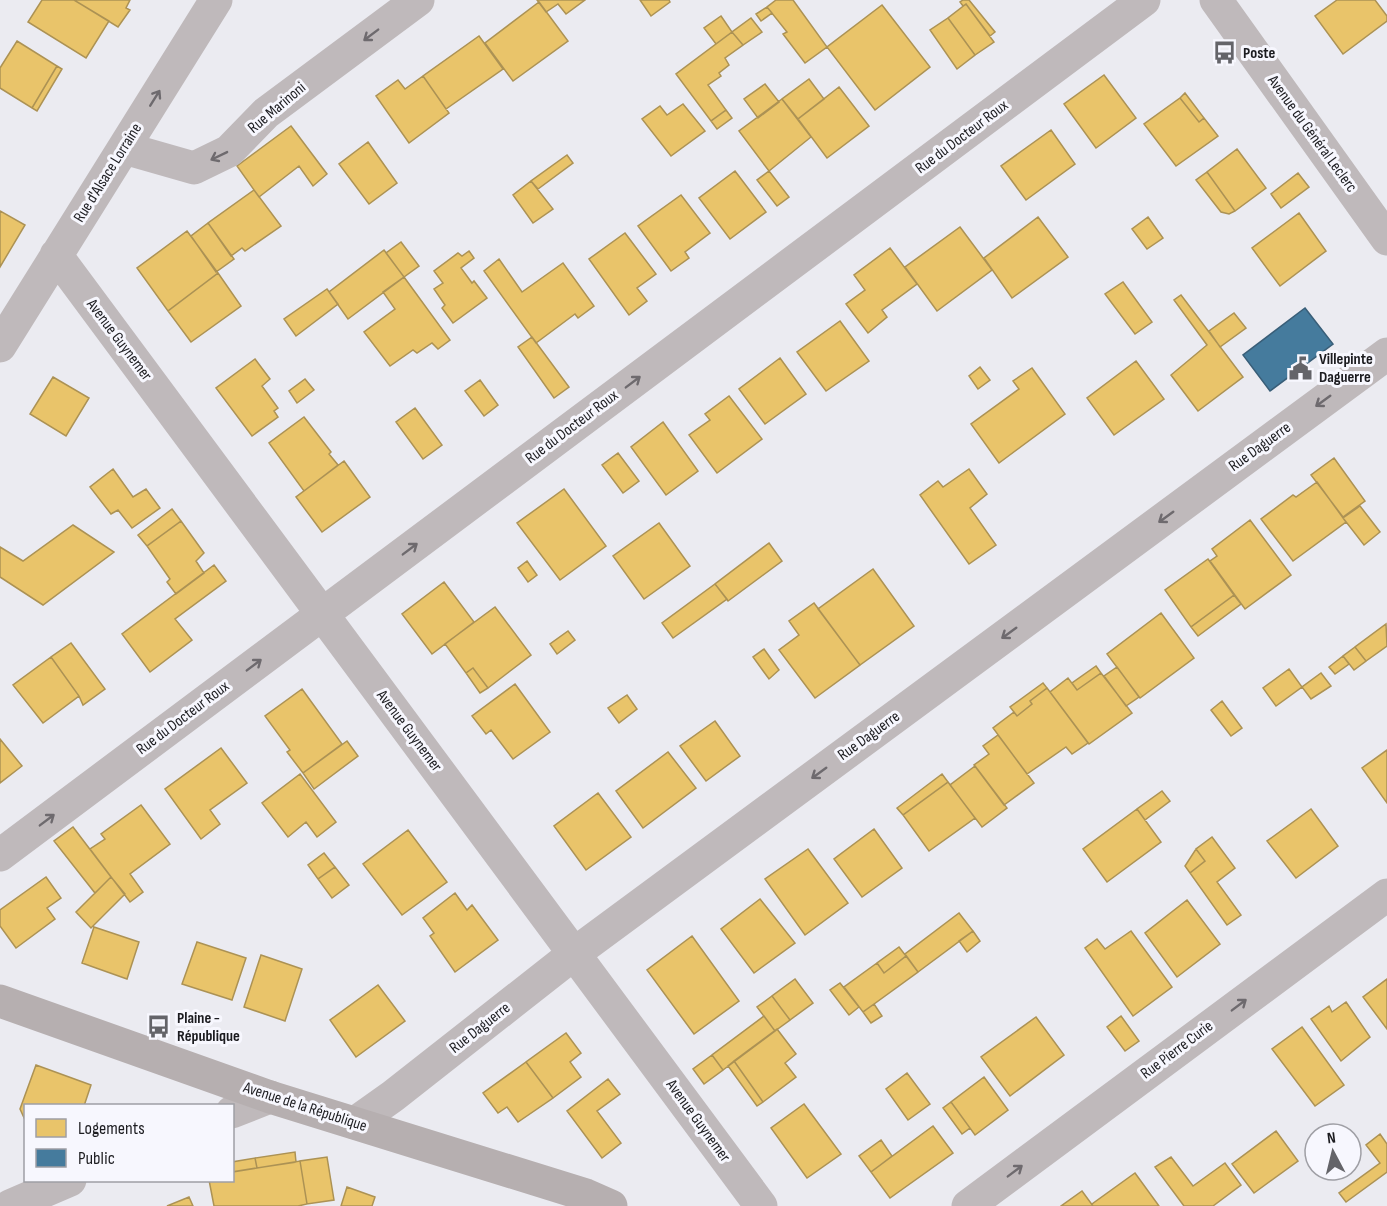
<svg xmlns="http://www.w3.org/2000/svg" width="1387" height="1206" viewBox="0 0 1387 1206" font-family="'Sofia Sans Condensed',sans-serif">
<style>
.homes{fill:#e9c46a;stroke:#ac9254;stroke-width:1.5}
.public{fill:#457b9d;stroke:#395e78;stroke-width:1.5}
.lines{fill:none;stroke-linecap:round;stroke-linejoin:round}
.street{stroke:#bfb9bb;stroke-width:33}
.secondary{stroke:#b6afb0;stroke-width:33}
.oneway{stroke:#6e6a6e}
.labels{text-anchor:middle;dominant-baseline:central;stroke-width:6;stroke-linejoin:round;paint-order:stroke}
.poi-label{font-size:16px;font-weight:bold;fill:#1c1c20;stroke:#f7f7fe;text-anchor:start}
.street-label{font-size:16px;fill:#1c1c20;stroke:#f7f7fe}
</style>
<rect width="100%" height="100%" fill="#ebebf1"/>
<path class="homes" d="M42 0H74L109 21 86 58 28 22Z
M74 0H130L126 8 130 10 118 27Z
M537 0H585L566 14 558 4 546 12Z
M640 0H669L670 2 651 16Z
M776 0H793L827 47 805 63 783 34 787 32 767 7Z
M963 0H969L995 32 990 36 966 4 963 6 960 2Z
M1337 0H1375L1387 16V21L1343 54 1315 16Z
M539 2 568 41 513 81 485 43Z
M966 4 994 42 975 55 948 18Z
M882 5 930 67 875 110 827 47Z
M767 7 772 13 761 21 756 14Z
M721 16 732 32 716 44 704 28Z
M751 18 762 32 743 45 732 32Z
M948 18 975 55 957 69 930 30Z
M732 32 743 45 725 58 729 65 719 73 721 76 708 85 726 110 711 121 676 74Z
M479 36 503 69 446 109 423 76Z
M17 41 57 66 32 108 0 88V68Z
M57 66 62 69 37 111 32 108Z
M1104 75 1136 118 1096 148 1064 104Z
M423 76 449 113 409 143 376 96 398 80 405 89Z
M809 79 824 99 798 119 782 99Z
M765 84 779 102 758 118 744 99Z
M839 87 869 126 827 158 798 119Z
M1185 93 1204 118 1199 122 1180 98Z
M1180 98 1199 122 1204 118 1218 136 1176 166 1144 124Z
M782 99 811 137 769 171 739 131Z
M683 104 705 131 671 156 642 119 660 106 667 115Z
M726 110 732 118 717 129 711 121Z
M291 126 327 174 313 186 299 166 259 197 237 166Z
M1051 130 1075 164 1026 200 1001 166Z
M368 142 397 183 369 204 339 164Z
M1237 149 1266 188 1235 211 1207 172Z
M567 155 573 163 538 189 531 181Z
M735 171 766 212 730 239 699 198Z
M769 171 789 197 777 206 757 180Z
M1207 172 1235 211 1229 214 1221 212 1196 180Z
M1298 173 1309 187 1281 208 1271 194Z
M531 181 553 209 533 223 513 195Z
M254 190 281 226 245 251 242 248 231 256 208 223Z
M681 195 710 233 685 252 689 258 671 271 638 226Z
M0 211 25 225 0 267Z
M1299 213 1326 251 1280 286 1252 248Z
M1038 217 1068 257 1012 298 984 258Z
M1148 217 1163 238 1147 249 1132 229Z
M208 223 234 259 216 272 191 236Z
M960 227 992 270 937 311 905 267Z
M187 231 218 273 168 311 137 268Z
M625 233 656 274 637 288 647 301 629 315 589 259Z
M401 242 419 266 404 277 386 253Z
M890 248 917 284 882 310 887 317 868 333 846 304 865 290 854 275Z
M384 250 404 277 348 319 329 292Z
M469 251 474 258 461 268 472 283 474 281 487 298 453 323 442 308 445 305 434 289 443 283 434 271 458 253 462 256Z
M499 259 522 292 563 263 594 306 578 318 575 314 536 343 484 271Z
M218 273 241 306 191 342 168 311Z
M404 277 450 340 438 349 432 343 417 353 413 350 390 366 364 332 395 309 383 292Z
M1123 282 1152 322 1135 334 1105 294Z
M327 289 338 304 296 336 284 319Z
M1181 295 1243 377 1198 411 1171 375 1207 345 1174 300Z
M1234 313 1246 328 1220 347 1209 331Z
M840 321 869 361 826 391 797 352Z
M532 337 569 387 554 398 518 347Z
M780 358 806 394 765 424 739 389Z
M255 359 270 379 262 386 278 408 274 411 278 417 252 436 216 388Z
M1136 361 1164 399 1114 435 1087 398Z
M980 367 990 380 978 389 969 376Z
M1032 368 1065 414 999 463 971 424 1019 389 1013 381Z
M53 377 89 398 66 436 30 414Z
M305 379 314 390 297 403 289 391Z
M480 380 498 405 484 416 465 391Z
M729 396 762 439 717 473 689 435 710 420 705 414Z
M415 408 442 445 423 459 396 422Z
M304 417 331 452 329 454 338 465 304 491 269 443Z
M663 422 698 471 666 495 631 447Z
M618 453 639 481 623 493 602 465Z
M1334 458 1365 501 1343 517 1311 475Z
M344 461 370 497 322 532 296 497Z
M113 469 133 497 146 489 160 508 132 528 118 510 111 514 90 487Z
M969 469 987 494 970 508 996 545 969 564 920 495 938 481 943 487Z
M1317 482 1346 522 1293 561 1261 519 1293 495 1296 497Z
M564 489 606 546 560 580 517 523Z
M1360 506 1380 532 1364 545 1343 518Z
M172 509 181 521 147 546 138 535Z
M1250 520 1291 575 1245 609 1210 561 1217 556 1212 549Z
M181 521 204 553 196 561 204 573 176 594 167 582 170 579 147 546Z
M659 523 690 566 644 599 613 556Z
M73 525 114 552 43 605 0 577V547L23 561Z
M769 543 782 561 728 601 715 584Z
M1208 559 1234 595 1191 627 1165 590Z
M527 561 537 575 528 582 518 568Z
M214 565 226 581 175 619 192 640 150 672 122 634Z
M873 569 914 626 860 665 818 609Z
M444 582 474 622 432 654 402 614Z
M715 584 727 599 673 638 662 623Z
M1234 595 1241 604 1198 636 1191 627Z
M814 603 860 665 815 698 779 650 799 635 789 621Z
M495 607 531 655 488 688 473 668 466 673 445 644Z
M1161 613 1194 658 1140 698 1107 654Z
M1386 624 1387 646 1366 661 1355 647Z
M568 631 575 640 557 654 550 644Z
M71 643 105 689 83 705 79 696 51 657Z
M1355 647 1366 661 1354 670 1343 656Z
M764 649 779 670 769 679 753 657Z
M1343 656 1349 664 1335 674 1329 667Z
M51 657 79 696 43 723 13 685Z
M1096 666 1101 673 1077 690 1072 683Z
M1117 667 1139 697 1126 706 1104 676Z
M473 668 488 688 480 693 466 673Z
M1289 669 1302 687 1276 706 1263 688Z
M1101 673 1132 713 1089 744 1050 692 1068 678 1077 690Z
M1321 673 1331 686 1311 699 1302 687Z
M1043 683 1047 688 1030 701 1032 704 1017 716 1010 707Z
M515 684 550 732 513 759 491 730 486 734 472 716Z
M1047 688 1088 743 1072 754 1066 747 1027 774 993 728 1014 712 1017 716 1032 704 1030 701Z
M302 689 342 744 303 773 287 752 290 750 265 716Z
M627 695 637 709 619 723 608 708Z
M1222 701 1242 728 1231 736 1211 710Z
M715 721 740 756 706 781 680 746Z
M998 735 1034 783 1004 805 974 765 989 754 983 746Z
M0 739 22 766 0 783Z
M347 741 358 756 314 789 303 773Z
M221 748 247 783 210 810 220 824 201 839 165 789Z
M1387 750V803L1362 768Z
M668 752 696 788 643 828 616 791Z
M975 766 1007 808 982 827 950 785Z
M300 774 336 822 317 837 306 822 288 837 262 803Z
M942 774 948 782 903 815 897 808Z
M948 782 975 818 929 851 903 815Z
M1162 791 1170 801 1145 820 1137 809Z
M598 793 631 837 586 870 554 826Z
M141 805 170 844 130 874 143 892 130 902 90 849 105 839 101 834Z
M1137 809 1161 842 1107 882 1083 849Z
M1311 809 1338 846 1296 878 1267 841Z
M73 827 111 877 95 893 54 841Z
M874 829 902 868 862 897 834 859Z
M408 830 447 882 402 915 363 864Z
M1212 837 1235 868 1217 882 1241 915 1227 925 1190 873 1205 861 1196 849Z
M808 849 848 903 805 935 765 879Z
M1196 849 1205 861 1190 873 1185 866Z
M324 853 335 867 318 879 308 865Z
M335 867 349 885 332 898 318 879Z
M46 877 61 898 47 908 55 919 16 948 0 926V910Z
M111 877 125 894 91 928 76 912Z
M455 893 467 910 472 905 498 940 455 972 430 936 434 933 423 918Z
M760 899 795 943 754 973 721 929Z
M1187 900 1220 944 1177 977 1145 933Z
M959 913 973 931 918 972 905 954Z
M94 927 139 942 127 979 82 963Z
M973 931 980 941 967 952 959 941Z
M1131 931 1172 987 1133 1016 1085 948 1097 939 1105 949Z
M692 936 739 1001 694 1034 647 970Z
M197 942 246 958 232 1000 182 984Z
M899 947 906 956 884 973 877 963Z
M261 955 302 969 285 1021 244 1007Z
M906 956 918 972 863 1012 844 987 877 963 884 973Z
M795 979 813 1003 790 1020 772 996Z
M1387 979V1029L1363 997Z
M840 983 859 1007 849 1015 830 990Z
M378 985 405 1021 356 1057 330 1020Z
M772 996 790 1020 775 1031 757 1007Z
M1346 1002 1370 1037 1341 1061 1311 1019 1329 1006 1332 1012Z
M874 1004 882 1016 871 1023 863 1012Z
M764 1016 775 1031 723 1070 712 1055Z
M1121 1016 1139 1041 1125 1051 1107 1027Z
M1036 1017 1064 1055 1010 1096 981 1057Z
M1302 1027 1344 1085 1315 1106 1272 1049Z
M777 1029 796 1054 785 1063 796 1077 763 1102 734 1061Z
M566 1033 581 1053 570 1062 581 1077 553 1098 526 1062Z
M712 1055 723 1070 704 1084 693 1069Z
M734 1061 763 1102 757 1106 728 1066Z
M526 1062 553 1098 518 1122 507 1107 498 1113 483 1093Z
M36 1065 91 1085 84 1106H26L25 1120 20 1109Z
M907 1073 930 1104 908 1120 886 1089Z
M984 1077 1008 1110 975 1135 951 1102Z
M608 1079 620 1094 597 1111 621 1143 602 1158 567 1111Z
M951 1102 970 1128 962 1134 943 1108Z
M804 1104 841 1154 807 1178 771 1128Z
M933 1126 953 1153 890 1198 871 1172Z
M1276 1131 1298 1161 1254 1193 1232 1164Z
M1380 1134 1387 1144V1172L1346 1202 1339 1193 1380 1163 1366 1145Z
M881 1140 892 1156 871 1172 859 1156Z
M295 1152 296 1162 257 1168 255 1158Z
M327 1157 334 1200 307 1204 300 1161Z
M1171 1157 1193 1186 1225 1163 1241 1185 1213 1206H1184L1155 1167Z
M255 1158 257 1168 232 1172V1162Z
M300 1161 307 1204 298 1206H214L209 1180H232V1172Z
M1135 1173 1159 1206H1093L1092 1204Z
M347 1187 375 1197 372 1206H341Z
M1082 1191 1093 1206H1061Z
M189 1197 193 1206H167Z"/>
<path class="public" d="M1305 308 1333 344 1270 391 1243 355Z"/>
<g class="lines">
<path class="street" d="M1216 0 1387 239
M124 148 194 168 229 151 266 113 418 0
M56 255 761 1206
M0 346 216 0
M0 855 1144 0
M232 1112 270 1097
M355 1123 393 1096 575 953 1387 354
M10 1206 70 1180
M968 1206 1387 895"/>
<path class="secondary" d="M0 1001 270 1097 586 1195 611 1206"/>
</g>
<defs><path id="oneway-shaft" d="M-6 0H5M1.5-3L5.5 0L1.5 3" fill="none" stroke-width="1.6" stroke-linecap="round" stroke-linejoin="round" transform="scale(1.5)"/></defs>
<g class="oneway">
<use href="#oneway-shaft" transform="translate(371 35) rotate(143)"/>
<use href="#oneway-shaft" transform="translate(155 98) rotate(-58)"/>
<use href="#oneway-shaft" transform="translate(219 156) rotate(154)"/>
<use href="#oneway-shaft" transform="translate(633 382) rotate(-37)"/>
<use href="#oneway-shaft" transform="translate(1323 401) rotate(144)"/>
<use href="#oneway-shaft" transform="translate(1166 517) rotate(144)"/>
<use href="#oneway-shaft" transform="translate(410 549) rotate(-37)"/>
<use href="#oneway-shaft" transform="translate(1009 633) rotate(144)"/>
<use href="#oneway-shaft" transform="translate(254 665) rotate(-37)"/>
<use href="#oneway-shaft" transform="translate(819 773) rotate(144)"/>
<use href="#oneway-shaft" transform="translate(47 820) rotate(-37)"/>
<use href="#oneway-shaft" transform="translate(1239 1005) rotate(-37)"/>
<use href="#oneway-shaft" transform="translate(1015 1171) rotate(-37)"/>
</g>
<defs>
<symbol id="bus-bare" viewBox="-9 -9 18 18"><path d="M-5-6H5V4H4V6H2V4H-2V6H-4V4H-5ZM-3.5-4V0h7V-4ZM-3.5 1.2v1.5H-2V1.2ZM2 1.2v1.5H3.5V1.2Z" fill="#646469" stroke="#f7f7fe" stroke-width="2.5" paint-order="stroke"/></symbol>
<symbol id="civic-bare" viewBox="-9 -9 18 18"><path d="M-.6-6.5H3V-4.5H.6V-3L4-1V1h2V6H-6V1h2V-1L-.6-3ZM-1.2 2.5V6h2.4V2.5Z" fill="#646469" stroke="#f7f7fe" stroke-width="2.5" paint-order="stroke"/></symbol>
</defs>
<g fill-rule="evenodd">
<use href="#bus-bare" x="1208" y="36" width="33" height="33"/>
<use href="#civic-bare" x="1284" y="352" width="33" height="33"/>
<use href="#bus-bare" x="142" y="1010" width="33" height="33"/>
</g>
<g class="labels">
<g class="poi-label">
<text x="1243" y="53">Poste</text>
<text x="1319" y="359">Villepinte<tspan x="1319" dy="18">Daguerre</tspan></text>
<text x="177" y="1018">Plaine -<tspan x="177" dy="18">République</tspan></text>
</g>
<g class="street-label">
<text transform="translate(277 108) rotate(-40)">Rue Marinoni</text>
<text transform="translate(1312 134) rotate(54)">Avenue du Général Leclerc</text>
<text transform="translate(962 137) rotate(-37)">Rue du Docteur Roux</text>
<text transform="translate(108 173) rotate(-58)">Rue d'Alsace Lorraine</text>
<text transform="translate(119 340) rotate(53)">Avenue Guynemer</text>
<text transform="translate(572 427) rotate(-37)">Rue du Docteur Roux</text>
<text transform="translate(1260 447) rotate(-36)">Rue Daguerre</text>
<text transform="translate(183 718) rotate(-37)">Rue du Docteur Roux</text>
<text transform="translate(409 731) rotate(53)">Avenue Guynemer</text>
<text transform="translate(869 736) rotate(-36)">Rue Daguerre</text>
<text transform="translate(480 1028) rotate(-38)">Rue Daguerre</text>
<text transform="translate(1177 1050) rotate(-37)">Rue Pierre Curie</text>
<text transform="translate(305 1107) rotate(18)">Avenue de la République</text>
<text transform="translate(698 1121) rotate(54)">Avenue Guynemer</text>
</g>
</g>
<rect x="24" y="1104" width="210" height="78" fill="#f7f7fe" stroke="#9f9fa5" stroke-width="1.5"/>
<rect x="36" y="1119" width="30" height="18" fill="#e9c46a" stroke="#9f9fa5" stroke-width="1.5"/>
<text x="78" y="1134" font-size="18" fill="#1c1c20">Logements</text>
<rect x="36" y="1149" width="30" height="18" fill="#457b9d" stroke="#9f9fa5" stroke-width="1.5"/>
<text x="78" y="1164" font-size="18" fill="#1c1c20">Public</text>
<g transform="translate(1333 1152) rotate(353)"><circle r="28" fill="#f7f7fe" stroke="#9f9fa5" stroke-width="1.5"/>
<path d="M0-4.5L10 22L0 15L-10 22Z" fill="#646469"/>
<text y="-9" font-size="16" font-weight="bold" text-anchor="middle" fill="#1c1c20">N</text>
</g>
</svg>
